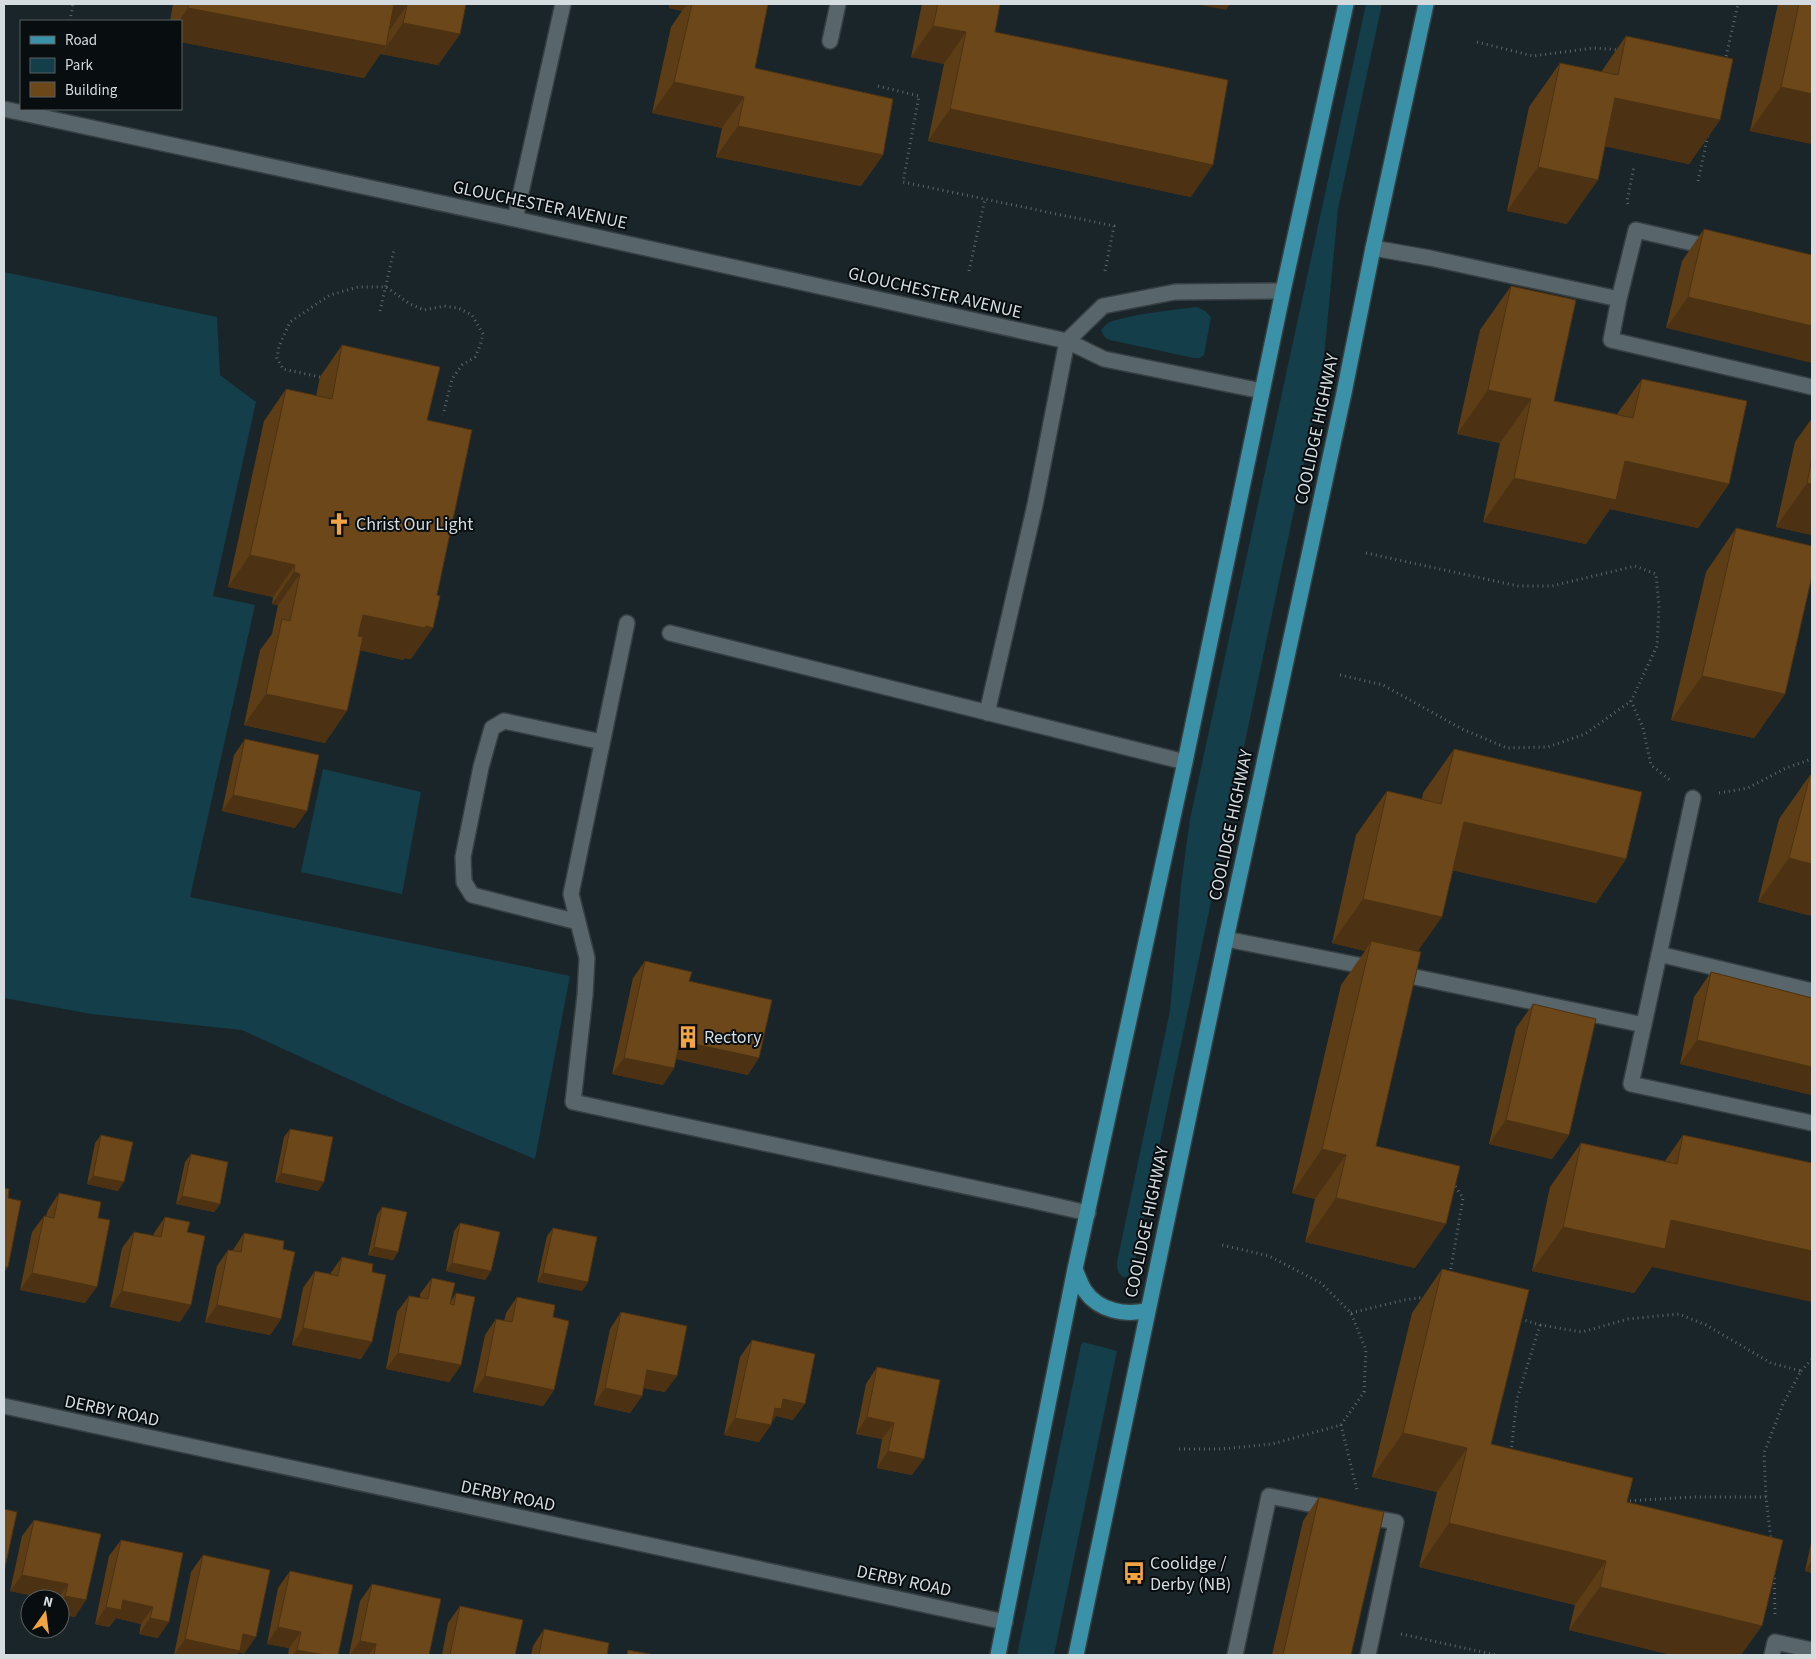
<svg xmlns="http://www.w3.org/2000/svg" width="1816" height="1659" viewBox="0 0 1816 1659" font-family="'Source Sans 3',sans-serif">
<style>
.green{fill:#133e4a}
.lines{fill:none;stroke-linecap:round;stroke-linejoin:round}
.minor-casing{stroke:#363f42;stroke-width:18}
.major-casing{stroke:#363f42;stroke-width:18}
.path{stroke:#5d676b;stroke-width:3;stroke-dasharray:1 4;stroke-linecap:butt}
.minor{stroke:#58656a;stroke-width:15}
.major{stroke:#3b91a7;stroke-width:15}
.wall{fill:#5d3d16}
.shaded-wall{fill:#4c3212}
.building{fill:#6c471a;stroke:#4c3212}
.labels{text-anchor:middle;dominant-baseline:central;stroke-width:4;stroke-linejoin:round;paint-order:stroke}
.street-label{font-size:18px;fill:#d5dcdf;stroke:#080d0f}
.poi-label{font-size:18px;fill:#d5dcdf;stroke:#080d0f;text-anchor:start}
</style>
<rect width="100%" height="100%" fill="#1a2529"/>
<path class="green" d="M1366 4H1382L1338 209 1324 358 1316 407 1133 1270 1127 1277H1123C1118 1273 1117 1269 1117 1262L1170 1011 1181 885 1190 819Z
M4 272 217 317 220 375 256 402 213 596 255 605 190 897 570 976 535 1159 403 1104 242 1030 91 1014 4 998Z
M1197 307 1205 311 1211 317 1204 355 1200 358H1194L1110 340C1105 338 1103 336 1101 330 1104 327 1106 324 1110 322 1133 314 1172 310 1197 307Z
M323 769 421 792 402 894 301 872Z
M1083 1342 1117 1351 1054 1655H1017L1081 1345Z"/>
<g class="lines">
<defs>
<path id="minor" d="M830 41 838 4
M4 109 515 219 1067 341 1104 359 1262 391
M515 219 563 4
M1373 248 1430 258 1619 299 1611 340 1812 387
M1619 299 1636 230 1714 248
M1067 341 1103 306 1175 292 1283 291
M627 623 571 894 587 958 585 995 573 1102 1030 1200 1088 1213
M670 633 1185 762
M987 713 1035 505 1067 341
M1693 798 1631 1084 1812 1123
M578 922 472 895 464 882 463 857 481 767 492 728 504 721 602 742
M1226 939 1373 968
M1659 954 1812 991
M1396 973 1644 1025
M4 1406 1005 1622
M1364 1516 1396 1522 1368 1655
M1235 1655 1269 1496 1334 1509
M1772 1655 1775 1642 1812 1650"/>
<path id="major" d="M1075 1269C1078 1276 1081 1285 1085 1291 1099 1311 1126 1316 1148 1310
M998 1655 1075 1269 1185 762 1283 291 1346 4
M1076 1655 1226 939 1344 393 1373 248 1426 4"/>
</defs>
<use href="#minor" class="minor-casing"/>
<use href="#major" class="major-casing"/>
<path class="path" d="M70 21 73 4
M1477 42 1533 56 1594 48 1619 50
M1725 61 1738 4
M878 86 919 96 903 182 1114 226 1105 271
M1698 181 1708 135
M1628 204 1627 201 1634 166
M969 271 985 199
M380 311 394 250
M320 377 283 369 277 358 279 346 290 322 330 295 358 287H386L410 304 424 310 444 306 458 308 472 315 483 334 480 346 475 357 462 365 452 379 443 415
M1366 553 1518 586H1552L1635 566 1656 574 1659 606 1657 646 1631 701 1643 728 1651 765 1671 781
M1340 675 1383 685 1462 729 1507 748 1548 747 1585 734 1631 701
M1719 793 1748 788 1786 768 1812 759
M1450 1274 1463 1198 1454 1184
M1351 1313 1404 1300 1426 1297
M1540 1325 1582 1332 1628 1319 1679 1314 1706 1325 1771 1363 1801 1371 1783 1404 1764 1453 1766 1497
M1801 1371 1812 1359
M1341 1425 1357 1490
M1179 1449H1221L1272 1444 1341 1425 1364 1392 1366 1350 1351 1313 1321 1283 1269 1256 1222 1245
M1511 1452 1517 1399 1540 1325 1518 1318
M1625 1501 1694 1497H1766L1771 1540
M1774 1568 1775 1615
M1401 1634 1496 1655"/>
<use href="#minor" class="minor"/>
<use href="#major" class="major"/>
</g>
<path class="wall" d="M173 4H466L460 34 438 65 381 54V52L364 78 181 42V21H170Z
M670 4H768L755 68 883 155 861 186 716 157 722 128 652 113 671 27 682 11 669 8Z
M922 4H1000L995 32 1191 197 928 141 944 64 911 57Z
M1778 4H1812V144L1750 131Z
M1626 36 1720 120 1689 164 1605 146 1567 224 1507 211 1529 107 1560 63 1601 72Z
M1704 229 1812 255 1666 328 1682 261Z
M1511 286 1554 401 1617 414 1642 379 1729 484 1698 528 1610 509 1586 544 1483 522 1500 443 1457 434 1480 330Z
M342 345 427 420 411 659 405 658 403 660 360 650 325 743 244 725 260 650 272 634 278 605 272 604 273 597 228 587 264 421 286 389 316 396 320 377Z
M1812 418V535L1776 527 1795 442Z
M1736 528 1785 694 1754 738 1671 720 1706 572Z
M245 739 295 828 222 811 234 755Z
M1454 749 1626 859 1596 903 1452 870 1418 951 1376 1146 1415 1268 1305 1242 1315 1199 1292 1193 1341 985 1365 951 1332 943 1356 835 1387 791 1422 799 1423 793Z
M1810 775 1812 916 1758 902 1779 819Z
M645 961 689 981 748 1075 676 1059 674 1068 663 1085 612 1074 633 978Z
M1711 972 1812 998V1095L1680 1064 1694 997Z
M1533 1004 1569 1135 1552 1159 1489 1144 1516 1028Z
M290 1129 324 1182 318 1191 275 1182 284 1137Z
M101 1135 118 1191 87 1184 95 1143Z
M1683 1135 1812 1163 1652 1267 1634 1293 1532 1271 1550 1187 1581 1143 1665 1161Z
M191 1154 220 1204 214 1212 176 1204 185 1162Z
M59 1193 98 1218 85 1303 20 1290 32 1232 44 1216H46L48 1210Z
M382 1207 398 1252 393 1260 368 1255 377 1215Z
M165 1217 187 1232 191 1305 180 1322 110 1307 122 1248 134 1232 153 1236 154 1233Z
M460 1223 491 1271 485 1280 446 1271 454 1231Z
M553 1228 588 1282 582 1291 537 1282 547 1236Z
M244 1233 283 1249 281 1319 270 1335 205 1322 217 1266 228 1250H233Z
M342 1257 372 1272 361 1359 292 1345 303 1288 315 1271 330 1274Z
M1442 1269 1491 1444 1627 1502 1741 1655H1672L1569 1630 1575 1605 1419 1567 1437 1492 1372 1477 1412 1313Z
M432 1278 451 1301 456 1293 461 1365 449 1382 386 1369 397 1312 409 1296 420 1298V1294Z
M517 1297 553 1317 554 1390 543 1406 473 1392 485 1335 496 1319 504 1321 506 1313Z
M621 1312 665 1392 643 1388 642 1396 630 1413 594 1405 610 1329Z
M752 1340 793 1420 776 1416 759 1442 724 1435 740 1357Z
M877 1367 912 1475 877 1468 882 1439 856 1434 866 1384Z
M1319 1497 1351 1655H1272L1303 1521Z
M34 1520 101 1534 75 1617 60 1614V1599H49L10 1591 22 1536Z
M1812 1539V1573L1805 1571Z
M121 1540 183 1553 158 1638 139 1634 141 1624 116 1618 109 1627 95 1624 109 1556Z
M203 1555 244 1654 239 1652 237 1655H174L191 1572Z
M290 1571 338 1655H288L289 1648 267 1644 278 1588Z
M372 1584 429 1655H349L360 1601Z
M460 1606 515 1655H442L448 1623Z
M544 1629 607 1655H531L533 1646Z"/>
<path class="shaded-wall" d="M394 4 407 5 385 37Z
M672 4H688L682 11 669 8Z
M1196 4H1230L1226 10Z
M188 8 386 46 364 78 181 42V21H179Z
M403 23 460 34 438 65 381 54Z
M933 26 966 32 944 64 911 57Z
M674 82 744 97 722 128 652 113Z
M1781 87 1812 94V144L1750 131Z
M1615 98 1720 120 1689 164 1584 142Z
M950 109 1213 165 1191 197 928 141Z
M738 126 883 155 861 186 716 157Z
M1538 167 1598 180 1567 224 1507 211Z
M1688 297 1812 326V363L1666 328Z
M1488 390 1531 399 1500 443 1457 434Z
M1625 461 1729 484 1698 528 1610 509 1586 544 1483 522 1514 478Z
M1807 483 1812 484V535L1776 527Z
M250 555 295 565 273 597 228 587Z
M294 572 300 574 278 605 272 604Z
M363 615 426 626 433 628 411 659 405 658 403 660 341 646Z
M1702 676 1785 694 1754 738 1671 720Z
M266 694 347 711 325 743 244 725Z
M233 795 307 811 295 828 222 811Z
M1464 822 1626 859 1596 903 1433 866Z
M1789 858 1812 864V916L1758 902Z
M1363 899 1442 917 1411 961 1371 941 1365 951 1332 943Z
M1697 1040 1812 1067V1095L1680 1064Z
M680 1041 759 1058 748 1075 669 1057Z
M624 1058 674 1068 663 1085 612 1074Z
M1506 1120 1569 1135 1552 1159 1489 1144Z
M1322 1149 1346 1155 1315 1199 1292 1193Z
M281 1173 324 1182 318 1191 275 1182Z
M93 1176 124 1182 118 1191 87 1184Z
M182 1196 220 1204 214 1212 176 1204Z
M1336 1198 1446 1224 1415 1268 1305 1242Z
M1671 1220 1812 1251V1302L1652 1267 1634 1293 1532 1271 1563 1227Z
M374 1247 398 1252 393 1260 368 1255Z
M452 1263 491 1271 485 1280 446 1271Z
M4 1267H8L4 1273Z
M32 1273 97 1287 85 1303 20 1290Z
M543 1273 588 1282 582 1291 537 1282Z
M122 1291 191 1305 180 1322 110 1307Z
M217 1305 281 1319 270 1335 205 1322Z
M303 1328 372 1342 361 1359 292 1345Z
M398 1353 461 1365 449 1382 386 1369Z
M647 1370 677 1376 665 1392 636 1386Z
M485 1376 554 1390 543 1406 473 1392Z
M605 1388 642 1396 630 1413 594 1405Z
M783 1399 805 1404 793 1420 776 1416 770 1425H771L759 1442 724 1435 735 1418 775 1408Z
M867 1417 894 1423 882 1439 856 1434Z
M1403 1433 1467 1448 1437 1492 1372 1477Z
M888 1451 924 1459 912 1475 877 1468Z
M1449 1523 1606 1561 1575 1605 1419 1567Z
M1812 1560V1573L1805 1571Z
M22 1575 68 1584 58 1599H49L10 1591Z
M1600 1587 1762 1626 1741 1655H1672L1569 1630Z
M65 1596 86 1600 75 1617 60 1614V1604Z
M123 1600 153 1607 141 1624 116 1618 109 1627 95 1624 106 1607Z
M150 1618 169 1622 158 1638 139 1634Z
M278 1627 301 1632 289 1648 267 1644Z
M243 1634 256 1637 244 1654 239 1652 237 1655H174L185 1639Z
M360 1641 376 1644 369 1655H350Z
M297 1650 325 1655H293Z"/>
<path class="building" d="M189 4H394L386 46 188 8Z
M396 4H466L460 34 403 23 407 5Z
M692 4H768L755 68 893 99 883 155 738 126 744 97 674 82Z
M938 4H1000L995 32 1228 80 1213 165 950 109 966 32 933 26Z
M1799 4H1812V94L1781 87Z
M1626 36 1733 59 1720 120 1615 98 1598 180 1538 167 1560 63 1618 75Z
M1704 229 1812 255V326L1688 297Z
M1511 286 1576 300 1554 401 1633 418 1642 379 1747 401 1729 484 1625 461 1616 500 1514 478 1531 399 1488 390Z
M342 345 440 367 427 420 472 430 437 595 440 596 433 628 426 626 425 628 363 615 358 636 363 637 347 711 266 694 282 619 290 621 300 574 294 572 295 565 250 555 286 389 332 399Z
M1812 458V484L1807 483Z
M1736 528 1812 546V576L1785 694 1702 676Z
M245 739 319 755 307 811 233 795Z
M1454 749 1642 792 1626 859 1464 822 1442 917 1363 899 1387 791 1441 804Z
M1810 775H1812V864L1789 858Z
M1371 941 1421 952 1376 1146 1460 1166 1446 1224 1336 1198 1346 1155 1322 1149Z
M645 961 692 972 689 981 772 1000 759 1058 680 1041 674 1068 624 1058Z
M1711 972 1812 998V1067L1697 1040Z
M1533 1004 1596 1019 1569 1135 1506 1120Z
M290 1129 333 1137 324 1182 281 1173Z
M101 1135 133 1142 124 1182 93 1176Z
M1683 1135 1812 1163V1251L1671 1220 1665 1249 1563 1227 1581 1143 1677 1164Z
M191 1154 228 1162 220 1204 182 1196Z
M4 1188 9 1189 8 1198 21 1201 8 1267H4Z
M59 1193 101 1202 98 1218 110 1220 97 1287 32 1273 44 1216 54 1218Z
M382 1207 407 1212 398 1252 374 1247Z
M165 1217 190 1222 187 1232 205 1236 191 1305 122 1291 134 1232 161 1237Z
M460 1223 500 1232 491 1271 452 1263Z
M553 1228 597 1237 588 1282 543 1273Z
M244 1233 284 1241 283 1249 295 1252 281 1319 217 1305 228 1250 241 1252Z
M342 1257 373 1264 372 1272 386 1275 372 1342 303 1328 315 1271 338 1276Z
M1442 1269 1529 1290 1491 1444 1633 1478 1627 1502 1783 1540 1762 1626 1600 1587 1606 1561 1449 1523 1467 1448 1403 1433Z
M432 1278 455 1283 450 1304 454 1305 456 1293 475 1297 461 1365 398 1353 409 1296 428 1299Z
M517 1297 555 1305 553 1317 569 1321 554 1390 485 1376 496 1319 512 1322Z
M621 1312 687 1326 677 1376 647 1370 642 1396 605 1388Z
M752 1340 815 1354 805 1404 783 1399 781 1409 775 1408 771 1425 735 1418Z
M877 1367 940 1380 924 1459 888 1451 894 1423 867 1417Z
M1319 1497 1384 1512 1351 1655H1283Z
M4 1509 17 1512 4 1572Z
M34 1520 101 1534 86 1600 65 1596 68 1584 22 1575Z
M121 1540 183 1553 169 1622 150 1618 153 1607 123 1600 121 1610 106 1607Z
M203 1555 270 1570 256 1637 243 1634 240 1651 185 1639Z
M290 1571 353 1585 338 1655H325L297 1650 301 1632 278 1627Z
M372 1584 441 1599 429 1655H374L376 1644 360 1641Z
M460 1606 523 1620 515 1655H450Z
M544 1629 609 1643 607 1655H539Z
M628 1650 655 1655H627Z"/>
<defs>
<symbol id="church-bare" viewBox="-9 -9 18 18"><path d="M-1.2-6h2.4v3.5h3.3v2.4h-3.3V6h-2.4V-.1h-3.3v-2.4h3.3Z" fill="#f3a442" stroke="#080d0f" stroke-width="2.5" paint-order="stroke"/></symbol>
<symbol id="building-bare" viewBox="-9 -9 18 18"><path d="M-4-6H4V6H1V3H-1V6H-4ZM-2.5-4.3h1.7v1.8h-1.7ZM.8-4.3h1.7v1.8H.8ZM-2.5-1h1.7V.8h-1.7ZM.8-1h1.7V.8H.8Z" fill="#f3a442" stroke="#080d0f" stroke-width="2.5" paint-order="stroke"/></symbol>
<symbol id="bus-bare" viewBox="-9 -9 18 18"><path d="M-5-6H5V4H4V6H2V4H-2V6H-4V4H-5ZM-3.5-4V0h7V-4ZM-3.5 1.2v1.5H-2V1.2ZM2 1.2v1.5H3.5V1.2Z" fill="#f3a442" stroke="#080d0f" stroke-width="2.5" paint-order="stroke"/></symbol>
</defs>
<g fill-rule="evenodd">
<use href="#church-bare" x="323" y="508" width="32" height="32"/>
<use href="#building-bare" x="672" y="1021" width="32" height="32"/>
<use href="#bus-bare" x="1118" y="1557" width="32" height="32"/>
</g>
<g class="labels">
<g class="street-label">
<text transform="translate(540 205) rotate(12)">GLOUCHESTER AVENUE</text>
<text transform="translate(935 293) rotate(13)">GLOUCHESTER AVENUE</text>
<text transform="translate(1317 429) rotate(-78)">COOLIDGE HIGHWAY</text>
<text transform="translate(1231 825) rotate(-78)">COOLIDGE HIGHWAY</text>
<text transform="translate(1147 1222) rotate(-78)">COOLIDGE HIGHWAY</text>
<text transform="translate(112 1411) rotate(12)">DERBY ROAD</text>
<text transform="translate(508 1496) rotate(12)">DERBY ROAD</text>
<text transform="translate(904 1581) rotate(12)">DERBY ROAD</text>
</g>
<g class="poi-label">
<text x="356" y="524">Christ Our Light</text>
<text x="704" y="1037">Rectory</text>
<text x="1150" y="1563">Coolidge /<tspan x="1150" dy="21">Derby (NB)</tspan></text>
</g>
</g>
<rect width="1816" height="1659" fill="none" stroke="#d5dcdf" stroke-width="10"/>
<rect x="20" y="20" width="162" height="90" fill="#080d0f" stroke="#5a6062"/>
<rect x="30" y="36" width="25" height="8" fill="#3b91a7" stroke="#5a6062"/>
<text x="65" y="45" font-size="15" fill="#d5dcdf">Road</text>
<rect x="30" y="58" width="25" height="15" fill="#133e4a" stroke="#5a6062"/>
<text x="65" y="70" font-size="15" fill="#d5dcdf">Park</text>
<rect x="30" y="82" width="25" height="15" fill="#6c471a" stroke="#5a6062"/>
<text x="65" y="95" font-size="15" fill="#d5dcdf">Building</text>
<g transform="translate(45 1614) rotate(14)"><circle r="24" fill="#080d0f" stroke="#5a6062"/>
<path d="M0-4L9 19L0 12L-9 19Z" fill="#f3a442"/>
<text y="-8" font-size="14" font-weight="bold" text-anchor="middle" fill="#d5dcdf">N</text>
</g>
</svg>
